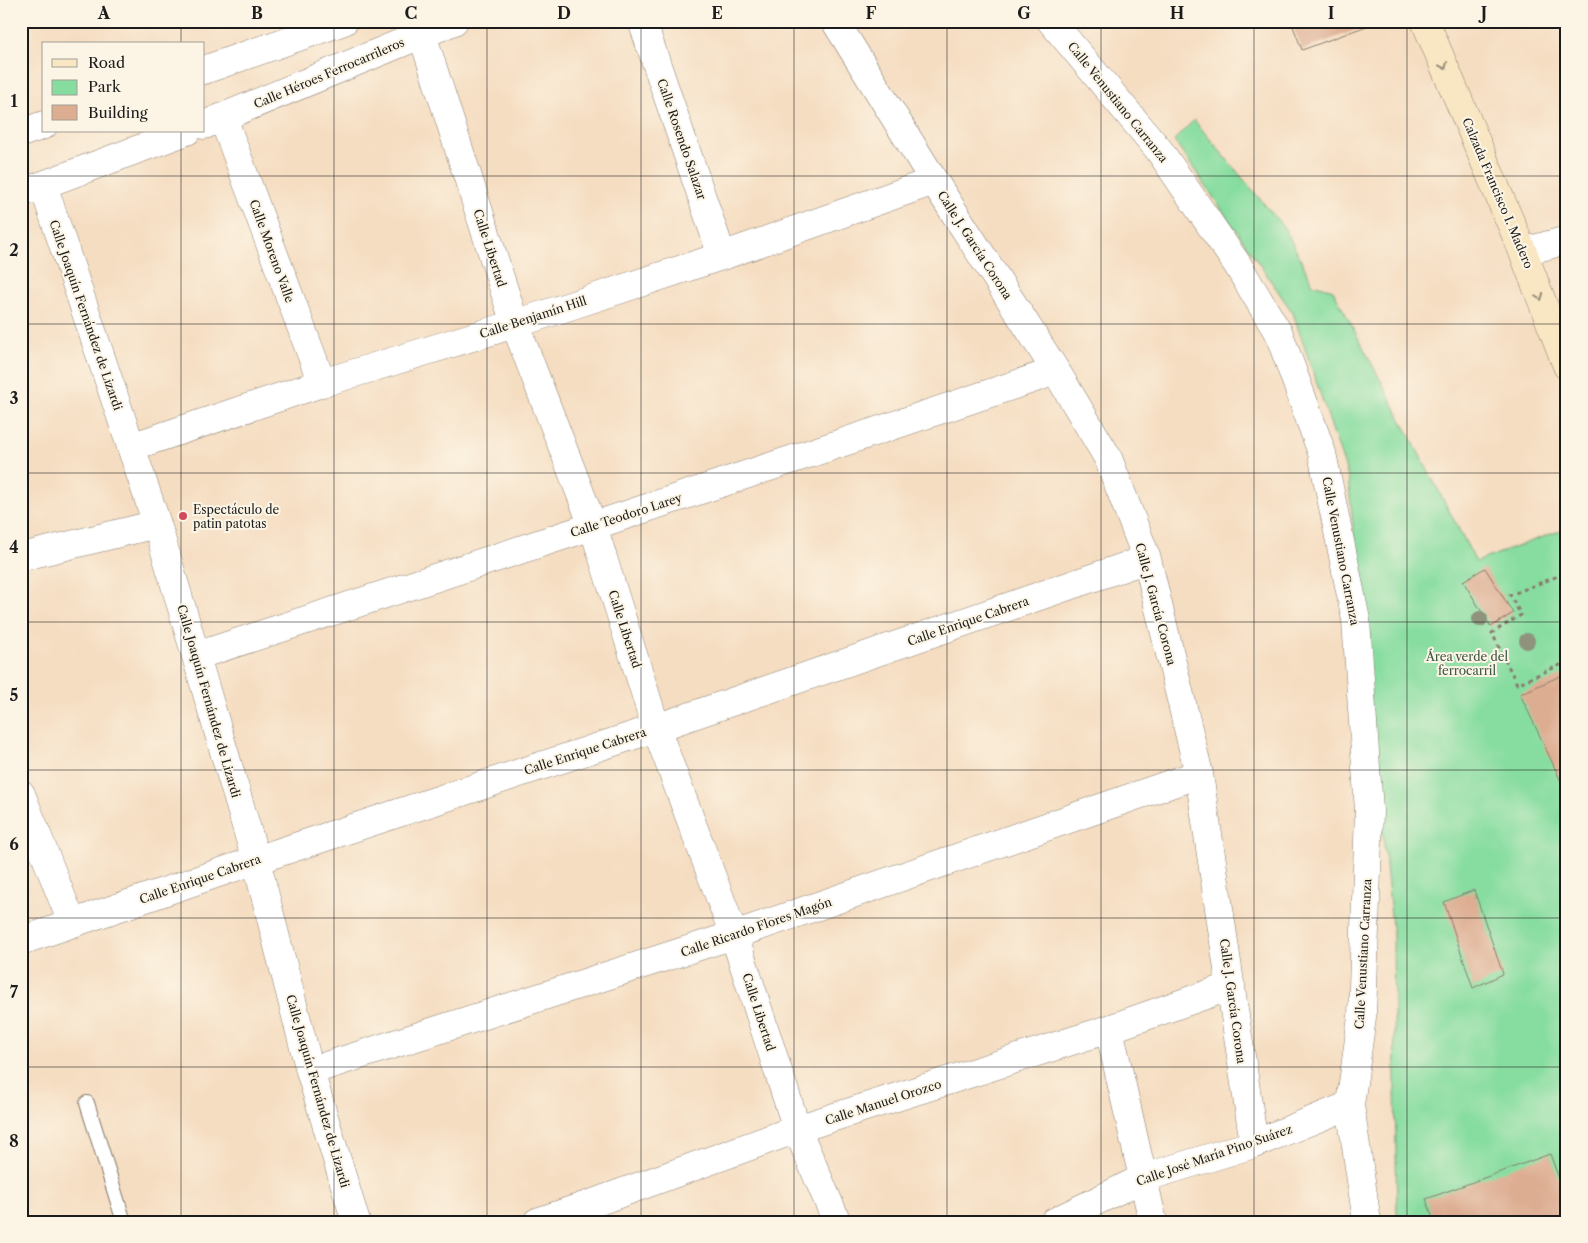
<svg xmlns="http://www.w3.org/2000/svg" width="1588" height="1243" viewBox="0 0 1588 1243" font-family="'Libre Caslon Text',serif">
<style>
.green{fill:#87dda0;stroke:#527c5e}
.building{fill:#ddad92}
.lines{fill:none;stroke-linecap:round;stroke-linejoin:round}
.service-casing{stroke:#887c6e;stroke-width:16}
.minor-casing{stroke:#887c6e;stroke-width:29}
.secondary-casing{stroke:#887c6e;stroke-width:29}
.path{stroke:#887c6e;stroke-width:3;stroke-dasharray:4 4;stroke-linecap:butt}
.service{stroke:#fff;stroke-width:14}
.minor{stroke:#fff;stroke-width:28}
.secondary{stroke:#f9e7c3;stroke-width:28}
.tree{fill:#8f937c}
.oneway{stroke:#968c78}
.grid{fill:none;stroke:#1c1c1c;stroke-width:1;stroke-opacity:0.55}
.poi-dot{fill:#d1495b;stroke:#fcf5e5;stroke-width:2}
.labels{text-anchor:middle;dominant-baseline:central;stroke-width:4;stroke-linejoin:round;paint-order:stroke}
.street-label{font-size:12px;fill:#1c1c1c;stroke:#fcf5e5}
.poi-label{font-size:12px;fill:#1c1c1c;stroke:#fcf5e5;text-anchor:start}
.park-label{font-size:12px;fill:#3c5644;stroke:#fcf5e5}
.neatline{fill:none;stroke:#1c1c1c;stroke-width:2}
.grid-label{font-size:16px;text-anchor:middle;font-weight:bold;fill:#1c1c1c}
</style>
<rect width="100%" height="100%" fill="#fcf5e5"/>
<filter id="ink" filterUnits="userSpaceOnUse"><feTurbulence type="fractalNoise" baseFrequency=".02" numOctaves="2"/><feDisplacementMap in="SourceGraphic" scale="10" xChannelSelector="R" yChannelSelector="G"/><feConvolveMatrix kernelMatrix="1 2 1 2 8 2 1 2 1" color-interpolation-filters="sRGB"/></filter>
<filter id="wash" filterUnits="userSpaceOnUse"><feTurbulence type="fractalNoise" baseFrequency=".0096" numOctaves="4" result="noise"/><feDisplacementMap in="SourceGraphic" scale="20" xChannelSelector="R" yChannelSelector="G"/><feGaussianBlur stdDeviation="1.12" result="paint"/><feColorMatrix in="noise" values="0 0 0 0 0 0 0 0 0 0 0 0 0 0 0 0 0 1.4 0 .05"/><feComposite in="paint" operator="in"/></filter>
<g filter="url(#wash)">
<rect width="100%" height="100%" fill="#f5ddc1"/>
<path class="green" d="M1194 120 1285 229 1313 284 1333 290 1476 562 1567 528V1222H1397L1393 937 1348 476 1293 313 1174 140Z"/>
<g id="blocks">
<path class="building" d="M1291 21H1380L1302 50Z
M1485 568 1513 613 1491 627 1463 581Z
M1567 673V794L1520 694Z
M1474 890 1503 974 1473 988 1444 902Z
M1550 1154 1567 1200V1222H1434L1426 1199Z"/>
</g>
</g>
<g filter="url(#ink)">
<use href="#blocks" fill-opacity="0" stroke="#887c6e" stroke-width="1"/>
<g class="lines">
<defs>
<path id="service" d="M87 1103 124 1222"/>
<path id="minor" d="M642 21 722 256
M835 21 934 181 1056 371 1108 458 1147 559 1199 774 1254 1144
M1051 21 1159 150 1237 264 1279 334 1322 453 1356 620 1369 811 1362 1017 1350 1105 1367 1222
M422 34 515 324 593 526 656 728 734 935 797 1129 837 1222
M204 70 344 21
M223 118 322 383
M204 125 454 21
M21 133 44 125
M43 185 157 524 256 860 310 1071 356 1222
M21 193 187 131
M1523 252 1567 240
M131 447 322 383 515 324 722 256 934 181
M21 557 157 524
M196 656 593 526 1056 371
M21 794 72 923
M21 941 256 860 656 728 1147 559
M1109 1029 1153 1222
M310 1071 734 935 1199 774
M537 1222 599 1201 797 1129 1109 1029 1231 986
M1054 1222 1143 1178 1254 1144 1350 1105"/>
<path id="secondary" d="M1425 21 1523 252 1567 366"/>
</defs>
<use href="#service" class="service-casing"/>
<use href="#minor" class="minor-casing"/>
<use href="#secondary" class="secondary-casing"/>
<path class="path" d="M1567 582 1563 574 1510 595 1521 615 1492 633 1517 684 1567 662"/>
<use href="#service" class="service"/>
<use href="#minor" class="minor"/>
<use href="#secondary" class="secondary"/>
</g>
<g class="tree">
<circle cx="1480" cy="619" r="8"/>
<circle cx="1527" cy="641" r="8"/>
</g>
<defs><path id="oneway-chevron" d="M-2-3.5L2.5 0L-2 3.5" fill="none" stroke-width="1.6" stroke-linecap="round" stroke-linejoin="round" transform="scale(1.25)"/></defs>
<g class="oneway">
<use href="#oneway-chevron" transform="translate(1444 66) rotate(67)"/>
<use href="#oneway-chevron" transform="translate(1540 297) rotate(69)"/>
</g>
</g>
<path class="grid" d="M181 21V44M334 21V1222M487 21V1222M641 21V1222M794 21V1222M947 21V1222M1101 21V1222M1254 21V1222M1407 21V1222M181 131V1222M21 176H1567M21 324H1567M21 473H1567M21 622H1567M21 770H1567M21 918H1567M21 1067H1567"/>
<circle class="poi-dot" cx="183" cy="516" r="5"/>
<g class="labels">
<g class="street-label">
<text transform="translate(329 73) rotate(-23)">Calle Héroes Ferrocarrileros</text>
<text transform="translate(1118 102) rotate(51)">Calle Venustiano Carranza</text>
<text transform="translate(682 139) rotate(71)">Calle Rosendo Salazar</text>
<text transform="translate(1498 193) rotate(67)">Calzada Francisco I. Madero</text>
<text transform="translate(975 245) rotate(57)">Calle J. García Corona</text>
<text transform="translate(490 248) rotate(72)">Calle Libertad</text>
<text transform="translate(272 251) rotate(70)">Calle Moreno Valle</text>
<text transform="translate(86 315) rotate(71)">Calle Joaquín Fernández de Lizardi</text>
<text transform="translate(533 317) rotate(-18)">Calle Benjamín Hill</text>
<text transform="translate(626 515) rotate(-18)">Calle Teodoro Larey</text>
<text transform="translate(1341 551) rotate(79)">Calle Venustiano Carranza</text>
<text transform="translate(1156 604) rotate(75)">Calle J. García Corona</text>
<text transform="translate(968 621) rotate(-19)">Calle Enrique Cabrera</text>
<text transform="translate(625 629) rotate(72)">Calle Libertad</text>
<text transform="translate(209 701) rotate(74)">Calle Joaquín Fernández de Lizardi</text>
<text transform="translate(585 751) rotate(-18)">Calle Enrique Cabrera</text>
<text transform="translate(200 879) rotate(-19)">Calle Enrique Cabrera</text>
<text transform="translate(756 927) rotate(-19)">Calle Ricardo Flores Magón</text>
<text transform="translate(1363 954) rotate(-87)">Calle Venustiano Carranza</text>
<text transform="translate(1233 1001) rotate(82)">Calle J. García Corona</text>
<text transform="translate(759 1012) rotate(72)">Calle Libertad</text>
<text transform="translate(318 1091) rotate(74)">Calle Joaquín Fernández de Lizardi</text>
<text transform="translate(883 1102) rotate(-18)">Calle Manuel Orozco</text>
<text transform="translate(1214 1155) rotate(-19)">Calle José María Pino Suárez</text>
</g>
<g class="poi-label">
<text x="193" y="509">Espectáculo de<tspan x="193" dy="14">patin patotas</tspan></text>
</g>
<g class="park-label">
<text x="1467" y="656">Área verde del<tspan x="1467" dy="14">ferrocarril</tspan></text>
</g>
</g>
<rect width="1588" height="1243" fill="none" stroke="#fcf5e5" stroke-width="55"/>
<rect x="42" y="42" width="162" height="90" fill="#fcf5e5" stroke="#a29e95"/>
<rect x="52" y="59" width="25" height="8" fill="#f9e7c3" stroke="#a29e95"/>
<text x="88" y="68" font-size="15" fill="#1c1c1c">Road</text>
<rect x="52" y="80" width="25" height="15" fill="#87dda0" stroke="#a29e95"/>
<text x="88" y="92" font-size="15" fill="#1c1c1c">Park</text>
<rect x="52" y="105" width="25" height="15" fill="#ddad92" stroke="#a29e95"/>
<text x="88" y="118" font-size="15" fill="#1c1c1c">Building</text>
<rect x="28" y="28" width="1532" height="1188" class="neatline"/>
<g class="grid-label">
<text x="104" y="19">A</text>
<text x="257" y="19">B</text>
<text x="411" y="19">C</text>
<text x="564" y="19">D</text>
<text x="717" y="19">E</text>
<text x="871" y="19">F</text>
<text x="1024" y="19">G</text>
<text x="1177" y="19">H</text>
<text x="1331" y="19">I</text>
<text x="1484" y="19">J</text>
<text x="14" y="107">1</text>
<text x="14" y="256">2</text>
<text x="14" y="404">3</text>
<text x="14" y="553">4</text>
<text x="14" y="701">5</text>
<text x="14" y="850">6</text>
<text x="14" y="998">7</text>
<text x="14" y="1147">8</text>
</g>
</svg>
